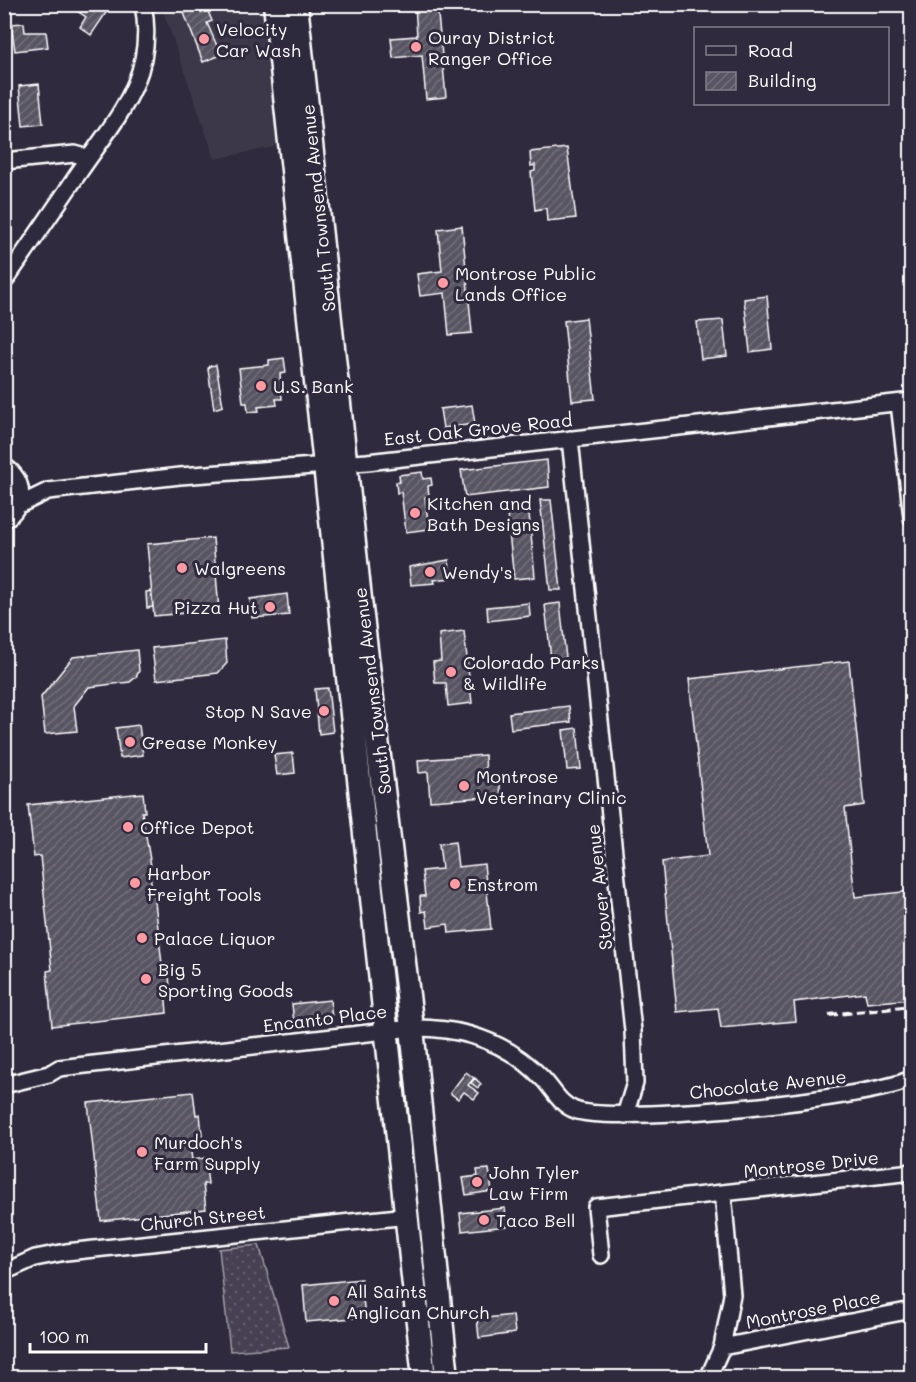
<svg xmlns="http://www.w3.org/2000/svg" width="916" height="1382" viewBox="0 0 916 1382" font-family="Mali,sans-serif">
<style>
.built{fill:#3c3749}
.garden{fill:url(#garden-dots);stroke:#a2a0a8;stroke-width:1.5}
.building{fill:url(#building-hatch);stroke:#fff;stroke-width:1.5}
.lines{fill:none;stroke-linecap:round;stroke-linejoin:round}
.minor-casing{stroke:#fff;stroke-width:20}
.highway-casing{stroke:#fff;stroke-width:27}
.minor{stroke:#2f2a3d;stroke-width:15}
.highway{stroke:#2f2a3d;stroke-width:22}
.rail{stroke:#fff;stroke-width:4;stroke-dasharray:9 4.5;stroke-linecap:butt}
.poi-dot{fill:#ff9aa2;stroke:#2f2a3d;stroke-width:2}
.labels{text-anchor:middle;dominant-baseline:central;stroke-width:6;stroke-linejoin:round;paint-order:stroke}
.poi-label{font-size:18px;fill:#fff;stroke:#2f2a3d;text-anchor:start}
.street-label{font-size:18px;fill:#fff;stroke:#2f2a3d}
</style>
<defs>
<pattern id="garden-dots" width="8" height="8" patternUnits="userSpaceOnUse" patternTransform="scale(1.5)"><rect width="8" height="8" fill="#464152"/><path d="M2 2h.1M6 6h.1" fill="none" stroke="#625e6c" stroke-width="1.8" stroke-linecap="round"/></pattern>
<pattern id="building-hatch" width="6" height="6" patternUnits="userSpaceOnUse" patternTransform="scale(1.5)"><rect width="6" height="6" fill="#595564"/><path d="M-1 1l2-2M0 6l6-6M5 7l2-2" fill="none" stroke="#726e7b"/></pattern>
</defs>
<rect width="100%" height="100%" fill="#2f2a3d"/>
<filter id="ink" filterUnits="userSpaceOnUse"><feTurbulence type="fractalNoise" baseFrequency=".0167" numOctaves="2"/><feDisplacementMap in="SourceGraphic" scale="12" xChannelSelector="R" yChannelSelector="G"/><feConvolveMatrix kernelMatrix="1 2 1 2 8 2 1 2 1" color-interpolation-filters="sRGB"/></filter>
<g filter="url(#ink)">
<path class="built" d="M161 5H264L279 146 215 159Z"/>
<path class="garden" d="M259 1245 289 1347 230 1351 219 1249Z"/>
<path class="building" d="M76 4H99L108 10 91 35 80 27 86 17 74 9Z
M205 4 212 21 207 23 221 55 203 62 184 13Z
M415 4H437L446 97 426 99 422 55 393 58 391 38 417 36Z
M24 23 25 32H46L48 47 15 51 11 24Z
M39 84 43 124 23 126 19 86Z
M567 148 576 218 547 221 546 208 535 210 531 172 535 171V165L531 166 530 152Z
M462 226 472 333 449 335 445 293 420 296 417 274 442 271 438 229Z
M767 296 772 349 750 352 744 299Z
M586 318 595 399 572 401 564 321Z
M723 320 727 356 701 359 697 322Z
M284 358 286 373 280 374 282 399H276L277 405 258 407 259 411 248 412 247 403H243L239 368 269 365V360Z
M216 365 223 406 214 409 208 369 209 366Z
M472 405 475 424 443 428 440 409Z
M547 460 549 487 465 497 461 470Z
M422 472 423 479 431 478 432 485 428 486 429 497H425L429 529 406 532 401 492 397 493 396 482H400L399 475Z
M540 500H551L561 590H550Z
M528 503 535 577 514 579 506 505Z
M213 538 219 610 154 616 147 544Z
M449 560 451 578 434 580 435 583 411 585 409 567Z
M151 591 153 607 147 608 146 592Z
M287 594 289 615 252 618 250 599Z
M529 603 530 616 488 621 487 607Z
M560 603 566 658 551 659 545 605Z
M464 631 472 703 448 706 446 683H435L433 662 441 661 439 634Z
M225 640 227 663 218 673 156 680 152 648Z
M137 650 139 671 136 677 130 682 89 687 74 706 77 731 45 734 41 697 73 657Z
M849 661 864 805 845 808 855 897 912 891V999L867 1003 865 993 794 1002 796 1021 721 1028 718 1008 677 1012 662 862 708 856 689 679Z
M328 688 333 732 319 734 315 689Z
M569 706 571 722 511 729 509 713Z
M139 725 143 755 120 758 116 728Z
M577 728 581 769 567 770 563 730Z
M293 753 295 773 277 775 274 755Z
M485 755 486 777 499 776 501 796 430 801 428 772 419 773 418 760Z
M143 793 145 812H142L152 872H150L152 893H154L162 964H168L170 987 165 988 167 1013 52 1026 47 971 52 970 40 856 34 857 28 805Z
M455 842 458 867 484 864 491 929 449 933 448 924 428 927 426 911 421 912 420 896H425L422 871 442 869 439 844Z
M330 1000 332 1018 294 1023 292 1004Z
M466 1072 474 1078 468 1085 479 1093 474 1099 464 1092 458 1099 450 1093Z
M475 1078 481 1084 478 1088 471 1083Z
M193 1092 196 1115 200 1114 203 1144 190 1145 192 1160 205 1158 208 1184H203L206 1209 101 1221 88 1103Z
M489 1169 492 1191 466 1195 463 1178 478 1176 477 1170Z
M505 1208 507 1226 462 1231 460 1213Z
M361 1279 365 1317 306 1322 303 1285Z
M513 1315 515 1333 479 1338 477 1319Z
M342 1369 344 1378H310Z"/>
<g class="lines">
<defs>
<path id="minor" d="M4 161 75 154 89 158
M4 282C30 245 55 208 80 171 117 117 157 76 143 4
M899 403 912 518
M570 439 633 1031 635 1083 625 1115
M4 466C26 480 26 506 4 520
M19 505 48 491 180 476 367 462 912 401
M4 1085 49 1074 59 1068 412 1028C462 1027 507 1041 543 1079 553 1089 560 1105 575 1110 611 1125 879 1099 912 1078
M601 1255 596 1207 912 1172
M4 1272 35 1258 66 1252 408 1216
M722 1347 912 1310
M708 1378 722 1347 732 1295 723 1193"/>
<path id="highway" d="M275 4 424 1378
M296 4 361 608 412 1028 447 1378"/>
</defs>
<use href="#minor" class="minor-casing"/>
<use href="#highway" class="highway-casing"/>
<use href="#minor" class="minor"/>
<use href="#highway" class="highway"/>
<path class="rail" d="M829 1015 912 1006"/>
</g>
</g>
<g class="poi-dot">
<circle cx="204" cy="39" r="6"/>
<circle cx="416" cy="47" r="6"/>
<circle cx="443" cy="283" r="6"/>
<circle cx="261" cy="386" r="6"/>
<circle cx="415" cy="513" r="6"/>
<circle cx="182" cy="568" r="6"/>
<circle cx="430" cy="572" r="6"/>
<circle cx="270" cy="607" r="6"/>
<circle cx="451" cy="672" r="6"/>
<circle cx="324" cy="711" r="6"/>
<circle cx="130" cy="742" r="6"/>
<circle cx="464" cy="786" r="6"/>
<circle cx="128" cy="827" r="6"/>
<circle cx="135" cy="883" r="6"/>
<circle cx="455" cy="884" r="6"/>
<circle cx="142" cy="938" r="6"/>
<circle cx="146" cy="979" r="6"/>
<circle cx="142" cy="1152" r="6"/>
<circle cx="477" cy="1182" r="6"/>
<circle cx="484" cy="1220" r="6"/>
<circle cx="334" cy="1301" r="6"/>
</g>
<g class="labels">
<g class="poi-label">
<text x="216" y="29">Velocity<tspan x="216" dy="21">Car Wash</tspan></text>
<text x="428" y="37">Ouray District<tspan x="428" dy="21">Ranger Office</tspan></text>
<text x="455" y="273">Montrose Public<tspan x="455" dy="21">Lands Office</tspan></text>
<text x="273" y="386">U.S. Bank</text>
<text x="427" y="503">Kitchen and<tspan x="427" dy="21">Bath Designs</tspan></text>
<text x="194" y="568">Walgreens</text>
<text x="442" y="572">Wendy's</text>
<text x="258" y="607" text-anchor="end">Pizza Hut</text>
<text x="463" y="662">Colorado Parks<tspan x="463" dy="21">&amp; Wildlife</tspan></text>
<text x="312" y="711" text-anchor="end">Stop N Save</text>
<text x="142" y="742">Grease Monkey</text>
<text x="476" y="776">Montrose<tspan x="476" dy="21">Veterinary Clinic</tspan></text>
<text x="140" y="827">Office Depot</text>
<text x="147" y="873">Harbor<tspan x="147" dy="21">Freight Tools</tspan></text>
<text x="467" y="884">Enstrom</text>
<text x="154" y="938">Palace Liquor</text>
<text x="158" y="969">Big 5<tspan x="158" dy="21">Sporting Goods</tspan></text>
<text x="154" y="1142">Murdoch's<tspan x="154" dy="21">Farm Supply</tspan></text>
<text x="489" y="1172">John Tyler<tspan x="489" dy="21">Law Firm</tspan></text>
<text x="496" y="1220">Taco Bell</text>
<text x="346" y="1291">All Saints<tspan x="346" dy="21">Anglican Church</tspan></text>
</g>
<g class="street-label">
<text transform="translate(318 208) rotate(-96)">South Townsend Avenue</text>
<text transform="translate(478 429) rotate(-6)">East Oak Grove Road</text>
<text transform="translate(372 691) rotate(-97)">South Townsend Avenue</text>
<text transform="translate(599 887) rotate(-96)">Stover Avenue</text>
<text transform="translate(325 1018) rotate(-7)">Encanto Place</text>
<text transform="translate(768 1084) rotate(-6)">Chocolate Avenue</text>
<text transform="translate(811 1164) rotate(-6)">Montrose Drive</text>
<text transform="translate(203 1218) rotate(-6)">Church Street</text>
<text transform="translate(813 1309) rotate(-11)">Montrose Place</text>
</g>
</g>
<rect width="916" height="1382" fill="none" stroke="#2f2a3d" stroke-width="24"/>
<rect x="12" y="12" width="892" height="1358" fill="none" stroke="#fff" stroke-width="2" filter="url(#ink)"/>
<rect x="694" y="27" width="195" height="78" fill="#2f2a3d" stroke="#827f8b" stroke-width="1.5"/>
<rect x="706" y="46" width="30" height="9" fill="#2f2a3d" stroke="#827f8b" stroke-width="1.5"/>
<text x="748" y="57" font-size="18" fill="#ffffff">Road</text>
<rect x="706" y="72" width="30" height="18" fill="url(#building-hatch)" stroke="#827f8b" stroke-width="1.5"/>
<text x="748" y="87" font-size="18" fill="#ffffff">Building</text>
<path d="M30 1343v9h176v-9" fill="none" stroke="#ffffff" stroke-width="3"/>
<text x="39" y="1343" font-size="18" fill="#ffffff" stroke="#2f2a3d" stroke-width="4.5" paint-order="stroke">100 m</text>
</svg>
